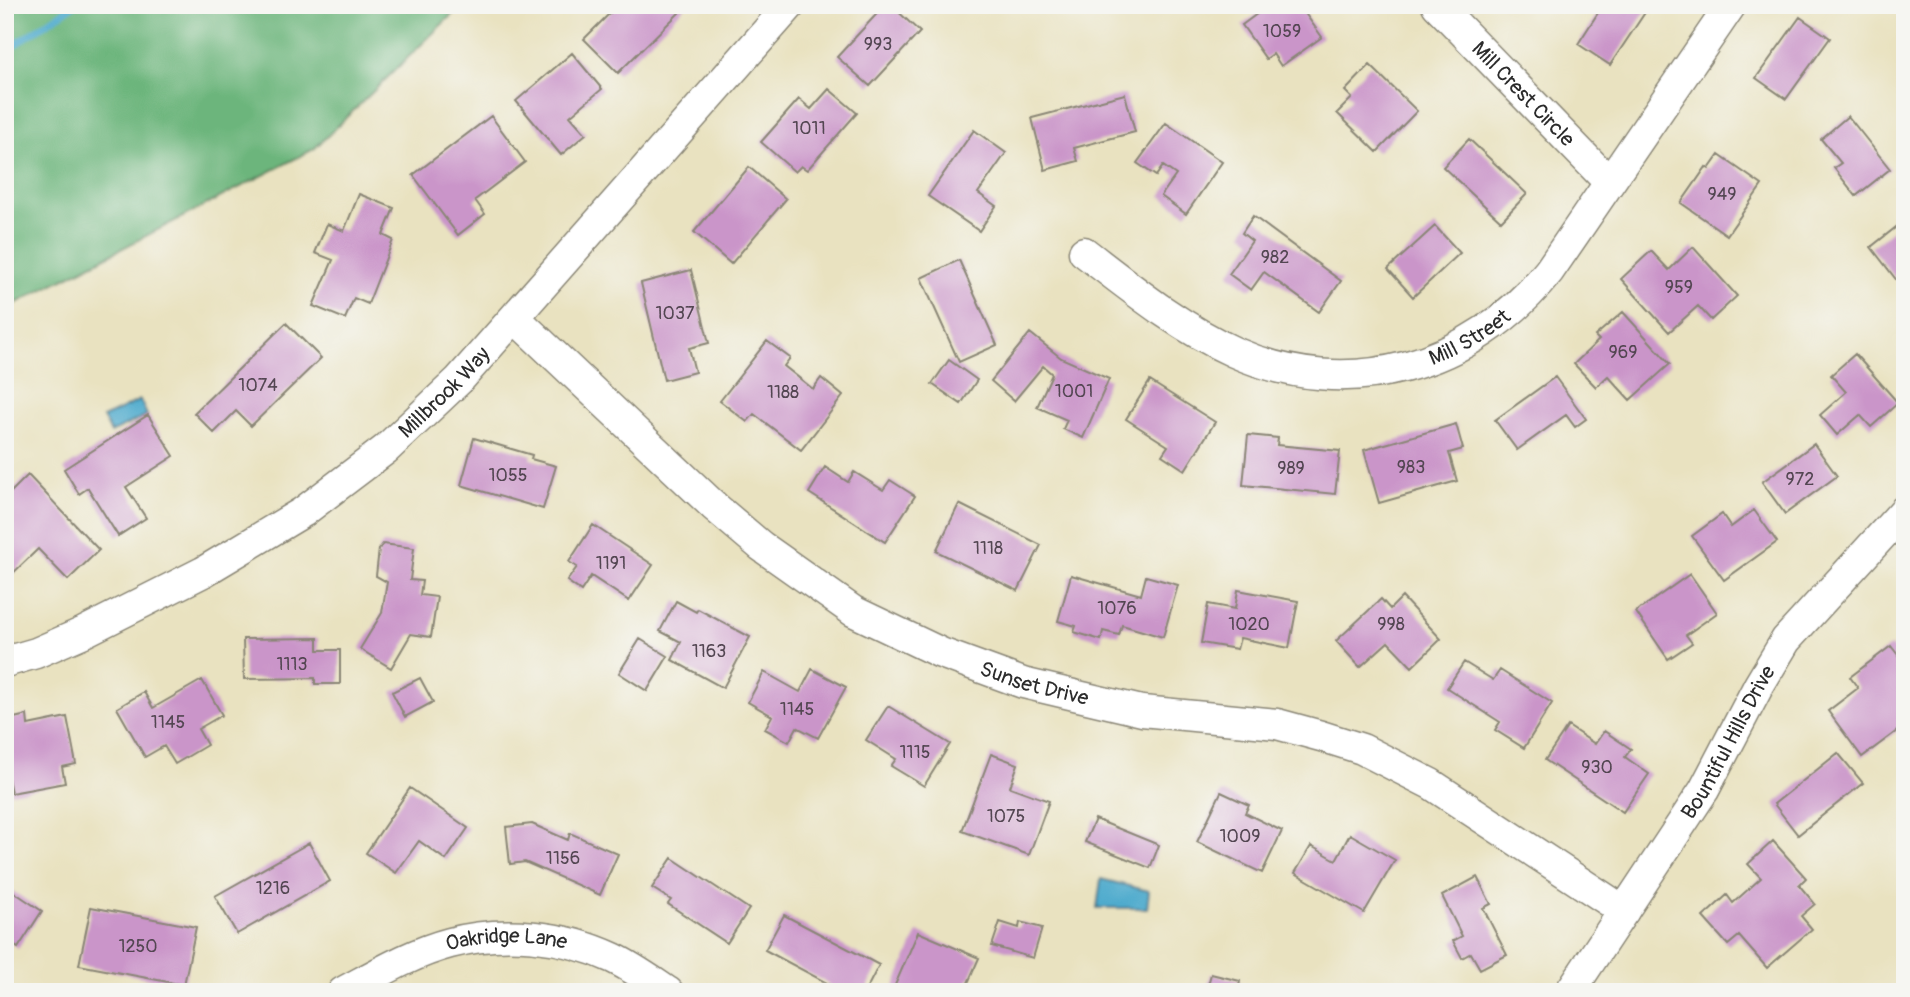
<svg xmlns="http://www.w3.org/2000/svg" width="1910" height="997" viewBox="0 0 1910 997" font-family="Pangolin,sans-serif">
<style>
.forest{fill:#6cb57b;stroke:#4c7053;stroke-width:2}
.water{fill:#4fabcd;stroke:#3d6b7c;stroke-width:2}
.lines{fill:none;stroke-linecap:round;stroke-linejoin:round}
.stream{stroke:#4fabcd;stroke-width:7}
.building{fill:#ca95c9}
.street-casing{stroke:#8a8676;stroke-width:33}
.street{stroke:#fff;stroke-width:30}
.labels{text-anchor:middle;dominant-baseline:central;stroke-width:5;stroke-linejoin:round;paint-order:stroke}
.number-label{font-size:18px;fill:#534652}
.street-label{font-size:21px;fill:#2b2b2b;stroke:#f6f6f2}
</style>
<rect width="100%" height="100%" fill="#f6f6f2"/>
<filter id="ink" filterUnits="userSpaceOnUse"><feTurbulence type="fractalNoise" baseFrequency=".0143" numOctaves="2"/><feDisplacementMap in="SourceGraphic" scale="14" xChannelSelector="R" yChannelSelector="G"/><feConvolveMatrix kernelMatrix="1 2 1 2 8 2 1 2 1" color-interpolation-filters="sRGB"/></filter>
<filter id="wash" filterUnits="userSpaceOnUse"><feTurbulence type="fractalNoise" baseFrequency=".00686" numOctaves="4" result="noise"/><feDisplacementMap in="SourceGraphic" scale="28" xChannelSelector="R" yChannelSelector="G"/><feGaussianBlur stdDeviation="1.57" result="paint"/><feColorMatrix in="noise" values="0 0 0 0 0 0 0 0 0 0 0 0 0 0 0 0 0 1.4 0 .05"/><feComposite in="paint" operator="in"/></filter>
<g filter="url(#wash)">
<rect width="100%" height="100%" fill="#e9e2c0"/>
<path class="forest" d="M5 5H462L314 149 5 309Z"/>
<path class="water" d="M140 400 147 415 111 433 103 418Z
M1101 879 1149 891 1147 908H1097Z"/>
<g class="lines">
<path class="stream" d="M5 51 74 5"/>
</g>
<g id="blocks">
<path class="building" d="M618 5H687L618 73 584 39Z
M885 5H891L920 32 870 86 837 57Z
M1264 5H1299L1322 37 1281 66 1273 54 1266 59 1242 25 1265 8Z
M1603 5H1650L1610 65 1578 44Z
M1800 17 1830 38 1786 99 1756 78Z
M572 53 602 89 570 116 586 134 561 155 516 101Z
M1370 65 1417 111 1377 152 1337 113 1352 98 1345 91Z
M829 89 857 113 807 170 801 166 795 172 761 142 799 99 811 109Z
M1125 94 1135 132 1074 148 1078 161 1045 170 1032 118Z
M491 116 525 162 475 200 485 214 458 235 413 175Z
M1848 116 1890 169 1856 196 1834 168 1841 163 1821 139Z
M1166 123 1222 162 1186 214 1161 196 1176 175 1163 166 1156 176 1137 163Z
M974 130 1006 153 978 193 996 206 979 231 928 196Z
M1469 139 1527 194 1501 221 1443 167Z
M1719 155 1762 185 1727 235 1681 203 1706 167 1709 169Z
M749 167 786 199 731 264 694 232Z
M359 194 394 208 383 235 393 240 368 304 354 298 345 319 313 306 333 260 315 253 327 224 344 231Z
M1253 216 1341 281 1319 312 1264 272 1251 290 1229 274 1252 241 1242 233Z
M1900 224 1905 230V291L1871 247Z
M1435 226 1460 253 1413 297 1388 269Z
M1693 247 1737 296 1711 320 1698 306 1669 332 1621 279 1651 251 1669 270Z
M959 260 997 345 959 362 921 278Z
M691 270 709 343 689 348 695 372 664 380 641 283Z
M1623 312 1670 364 1630 400 1608 376 1596 387 1574 364 1599 340 1595 336Z
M286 323 321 358 251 426 236 411 214 433 194 413Z
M1030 333 1061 358 1109 379 1083 438 1063 429 1067 420 1037 407 1052 374 1043 366 1014 401 991 381Z
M767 341 790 358 784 366 813 389 821 378 843 396 801 450 754 414 747 422 720 401Z
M1855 354 1898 403 1871 427 1860 415 1837 435 1820 415 1846 392 1831 375Z
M949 360 977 380 961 404 932 384Z
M1555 377 1586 419 1575 427 1566 415 1517 450 1495 420Z
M1150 381 1215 422 1185 470 1162 455 1168 446 1126 419Z
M148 415 174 456 126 487 146 518 118 536 88 488 79 494 64 469Z
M1456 424 1463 449 1449 453 1457 481 1379 503 1364 450Z
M1248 435 1278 438 1277 445 1340 451 1335 494 1243 485Z
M474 438 532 455 531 459 556 466 543 509 461 485Z
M1814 444 1837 476 1785 514 1762 482Z
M825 467 848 482 854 472 883 490 890 480 915 496 885 542 809 493Z
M28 475 99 550 68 580 38 549 5 581V498Z
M959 504 1041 545 1018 591 936 551Z
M1754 510 1777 542 1724 580 1692 536 1722 514 1731 527Z
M593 525 653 565 629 601 591 576 581 591 567 581 577 567 569 562Z
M383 544 414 548 410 580 422 581 420 595 437 597 431 637 411 634 391 668 360 649 382 613 387 582 376 576 379 549Z
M1690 574 1717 613 1686 635 1692 643 1668 659 1636 612Z
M1071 575 1141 595 1146 576 1178 585 1163 637 1122 625 1119 635 1103 631 1101 640 1074 632 1076 626 1058 621Z
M1238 590 1298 601 1289 648 1240 638 1237 649 1201 643 1208 604 1235 609Z
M1402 597 1441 639 1412 667 1388 642 1360 667 1336 641 1381 599 1390 609Z
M676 601 696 612 698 609 750 637 723 688 672 660 681 642 660 631Z
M318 638V650H340V684H315V678L244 679 243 639Z
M640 639 668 656 647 691 619 673Z
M1891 646 1905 664V725L1862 757 1828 711 1858 688 1850 677Z
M1464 662 1493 680 1500 670 1552 703 1524 748 1495 730 1500 722 1447 688Z
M812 669 846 687 818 738 797 727 789 742 765 729 772 716 748 702 764 672 800 692Z
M420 678 433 702 405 717 392 692Z
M202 680 222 715 198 729 207 745 175 764 164 746 145 757 117 708 144 692 153 708Z
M888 706 950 744 924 786 891 766 896 759 866 740Z
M27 715 28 725 67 717 76 764 62 767 65 783 11 793 8 778H5V720Z
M1568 726 1595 744 1604 731 1631 749 1625 757 1649 774 1623 812 1545 760Z
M1838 753 1863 783 1798 835 1774 804Z
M991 754 1018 764 1010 787 1049 801 1029 855 962 831Z
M410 788 468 828 446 860 419 841 396 873 366 853Z
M1221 792 1249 805 1245 813 1282 831 1262 873 1197 842Z
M1095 819 1159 845 1150 868 1085 842Z
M532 824 568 840 570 833 618 854 600 895 525 862 510 864 506 827Z
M1350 834 1395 860 1364 913 1295 873 1311 846 1336 860Z
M1773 841 1806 878 1799 885 1815 904 1801 916 1812 929 1767 968 1739 936 1728 945 1703 917 1727 895 1733 903 1761 878 1748 864Z
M309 843 330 881 237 934 215 896Z
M672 858 749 909 727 943 668 904 671 900 652 888Z
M1477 877 1491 904 1483 908 1507 955 1480 969 1471 953 1462 958 1453 941 1462 936 1442 896Z
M5 886 42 911 18 948 5 939Z
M91 907 196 927 184 985 79 965Z
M784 915 879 965 865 992H828L825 990 829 984 765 950Z
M1000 922 1019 928 1020 922 1042 928 1033 958 992 946Z
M918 932 979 958 964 992H892Z
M1211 974 1240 981 1238 992H1206Z"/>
</g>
</g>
<g filter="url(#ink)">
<use href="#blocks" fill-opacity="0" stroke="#8a8676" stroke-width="2"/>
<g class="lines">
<defs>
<g id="street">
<path id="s1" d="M1437 5 1609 182"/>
<path id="s2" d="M1084 252C1131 288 1180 328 1234 352 1349 403 1472 367 1549 271L1731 5"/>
<path id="s3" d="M515 318 715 507 761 546 853 611 941 653 1023 683 1142 711 1277 724 1321 736 1362 749 1431 784 1624 911"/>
<path id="s4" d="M5 662 36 653 84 632 203 572 303 512 386 449 459 380 790 5"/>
<path id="s5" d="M343 992C377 974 412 953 450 943 502 929 564 935 613 958 632 967 650 980 668 992"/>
<path id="s6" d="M1570 992 1704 790 1759 685 1786 640 1905 510"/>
</g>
</defs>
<use href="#street" class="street-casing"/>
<use href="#street" class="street"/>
</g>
</g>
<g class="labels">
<g class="number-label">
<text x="1282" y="31">1059</text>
<text x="878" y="44">993</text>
<text x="809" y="128">1011</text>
<text x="1722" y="194">949</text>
<text x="1275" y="257">982</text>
<text x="1679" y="287">959</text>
<text x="675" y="313">1037</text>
<text x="1623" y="352">969</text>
<text x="258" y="385">1074</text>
<text x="1074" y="391">1001</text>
<text x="783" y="392">1188</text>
<text x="1411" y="467">983</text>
<text x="1291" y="468">989</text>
<text x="508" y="475">1055</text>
<text x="1800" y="479">972</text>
<text x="988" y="548">1118</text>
<text x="611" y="563">1191</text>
<text x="1117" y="608">1076</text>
<text x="1249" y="624">1020</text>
<text x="1391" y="624">998</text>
<text x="709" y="651">1163</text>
<text x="292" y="664">1113</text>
<text x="797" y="709">1145</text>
<text x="168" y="722">1145</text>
<text x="915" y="752">1115</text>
<text x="1597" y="767">930</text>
<text x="1006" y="816">1075</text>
<text x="1240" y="836">1009</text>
<text x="563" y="858">1156</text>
<text x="273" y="888">1216</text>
<text x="138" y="946">1250</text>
</g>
<g class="street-label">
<text stroke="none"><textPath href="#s1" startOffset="124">Mill Crest Circle</textPath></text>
<text stroke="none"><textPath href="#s2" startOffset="427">Mill Street</textPath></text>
<text stroke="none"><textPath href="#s4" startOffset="520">Millbrook Way</textPath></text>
<text stroke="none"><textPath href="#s3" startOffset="644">Sunset Drive</textPath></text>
<text stroke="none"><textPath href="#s6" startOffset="296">Bountiful Hills Drive</textPath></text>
<text stroke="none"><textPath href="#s5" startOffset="175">Oakridge Lane</textPath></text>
</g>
</g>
<rect width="1910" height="997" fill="none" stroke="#f6f6f2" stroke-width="28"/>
</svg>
